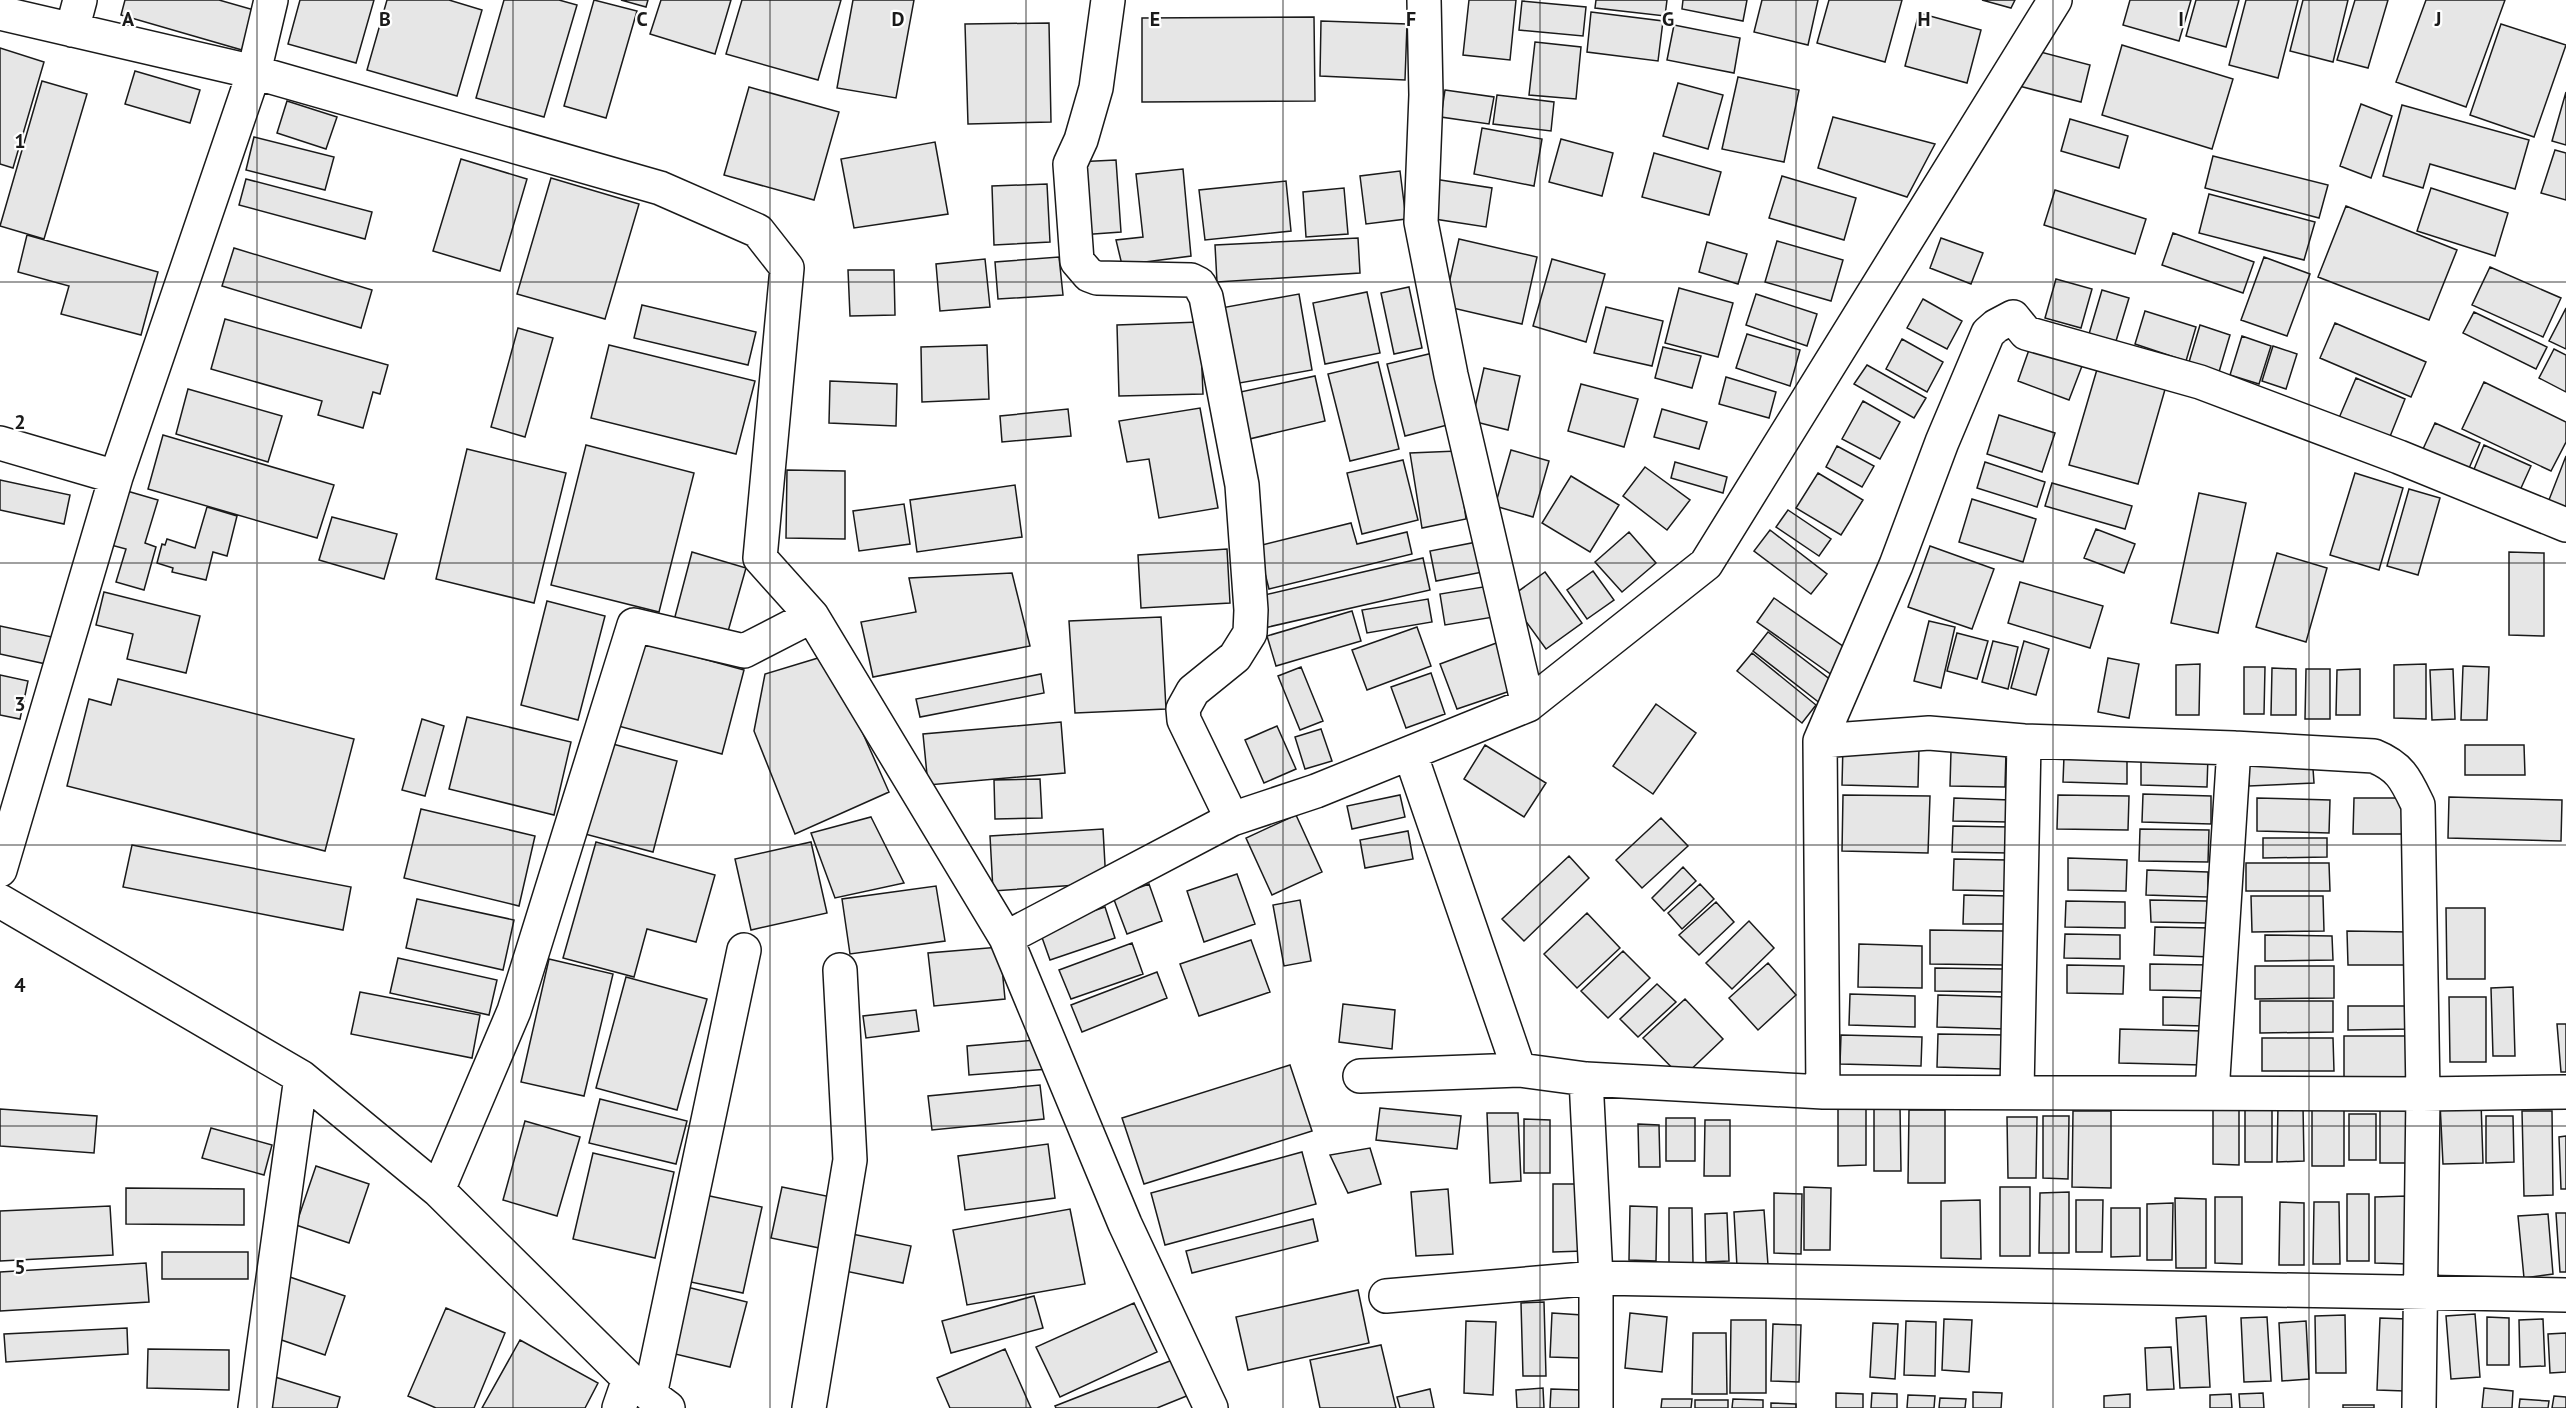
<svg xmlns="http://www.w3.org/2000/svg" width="2566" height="1408" viewBox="0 0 2566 1408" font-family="'PT Sans',sans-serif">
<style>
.building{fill:#e6e6e6;stroke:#1a1a1a;stroke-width:1.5}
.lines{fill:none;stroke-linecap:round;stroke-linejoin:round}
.street-casing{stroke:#1a1a1a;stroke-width:36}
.street{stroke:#fff;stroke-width:33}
.grid{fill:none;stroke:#1a1a1a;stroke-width:1.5;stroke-opacity:0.55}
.grid-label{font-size:20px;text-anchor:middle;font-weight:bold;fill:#1a1a1a;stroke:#fff;stroke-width:4.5;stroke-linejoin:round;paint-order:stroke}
</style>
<rect width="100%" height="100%" fill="#fff"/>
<path class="building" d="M125 0H219L254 10 242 50 121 15Z
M300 0H374L356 63 288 44Z
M387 0H449L482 10 457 96 367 70Z
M504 0H559L577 5 544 117 476 98Z
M594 0 637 11 606 118 564 106Z
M621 0H648L646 7Z
M661 0H731L715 54 650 34Z
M742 0H841L818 80 726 54Z
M853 0H914L896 98 837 88Z
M1469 0H1516L1510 60 1463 55Z
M1596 0H1667L1665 16 1595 8Z
M1683 0H1747L1743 21 1682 9Z
M1762 0H1818L1808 45 1754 32Z
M1829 0H1902L1885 62 1817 43Z
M1982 0H2015L2011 8Z
M2130 0H2191L2179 41 2123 25Z
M2196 0H2239L2226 47 2186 36Z
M2246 0H2298L2278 78 2229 65Z
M2303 0H2348L2333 62 2290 51Z
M2355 0H2388L2368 68 2337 60Z
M2426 0H2505L2466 107 2396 82Z
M1522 1 1586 7 1583 36 1519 30Z
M1591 12 1663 21 1658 61 1587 52Z
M1919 13 1981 30 1967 83 1905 66Z
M1314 17 1315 101 1142 102V18Z
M1321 21 1407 24 1405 80 1320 76Z
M1049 23 1051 122 968 124 965 24Z
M2501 24 2566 45 2534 137 2470 115Z
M1674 25 1740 38 1734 73 1667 60Z
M1535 42 1581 47 1576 99 1529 95Z
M2122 45 2233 79 2212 149 2102 115Z
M0 48 44 62 13 168 0 164Z
M2029 49 2090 65 2081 102 2019 86Z
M135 71 200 90 190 123 125 104Z
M1738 77 1799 90 1784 162 1722 149Z
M42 81 87 94 44 239 0 226Z
M1678 83 1723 95 1708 149 1663 136Z
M749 87 839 112 814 200 724 175Z
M1445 90 1494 97 1489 124 1441 117Z
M2566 92V145L2552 141Z
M1497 95 1554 102 1551 131 1493 124Z
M287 101 337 117 326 149 277 133Z
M2361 104 2392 116 2371 178 2340 166Z
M2402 105 2529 140 2515 189 2430 164 2423 188 2383 176Z
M1833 117 1935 144 1907 197 1818 168Z
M2070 119 2128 136 2119 168 2061 151Z
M1482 128 1542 139 1534 186 1474 174Z
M254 137 334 157 325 190 246 170Z
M1561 139 1613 153 1602 196 1549 182Z
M935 142 948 214 854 228 841 159Z
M2555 150 2566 153V200L2541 193Z
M1654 153 1721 172 1709 215 1642 197Z
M2213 156 2328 185 2319 218 2205 188Z
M461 159 527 179 500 271 433 251Z
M1116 160 1121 232 1080 235 1075 162Z
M1183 169 1191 256 1122 265 1116 240 1143 237 1136 174Z
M1400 171 1406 219 1366 224 1360 176Z
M1782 176 1856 198 1844 240 1769 218Z
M551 178 639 204 605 319 517 294Z
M246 179 372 212 365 239 239 205Z
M1434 179 1492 188 1486 227 1428 218Z
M1286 181 1291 231 1205 240 1199 190Z
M1047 184 1050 242 994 245 992 186Z
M1344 188 1348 234 1306 237 1303 192Z
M2431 188 2508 213 2495 256 2417 231Z
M2055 190 2146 219 2135 254 2044 225Z
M2209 194 2315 222 2304 260 2199 233Z
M2346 206 2457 250 2429 320 2318 277Z
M2173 233 2254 262 2243 293 2162 265Z
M27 235 158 272 141 335 61 314 69 286 18 272Z
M1358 238 1360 273 1217 282 1215 245Z
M1941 238 1983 253 1971 284 1930 268Z
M1459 239 1537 257 1522 324 1444 306Z
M1777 241 1843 260 1831 301 1765 282Z
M1707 242 1747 254 1738 284 1699 272Z
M234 248 372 290 361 328 222 286Z
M1059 257 1063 295 998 299 995 262Z
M2264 257 2310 274 2287 336 2241 320Z
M985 259 990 307 940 311 936 264Z
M1552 259 1605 274 1586 342 1533 326Z
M2490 267 2561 298 2543 337 2472 305Z
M848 270H894L895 315 850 316Z
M2056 279 2092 289 2081 328 2045 318Z
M1409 287 1422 348 1394 354 1381 293Z
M1679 288 1733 303 1718 357 1665 343Z
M2102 290 2129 298 2116 341 2089 334Z
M1367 292 1380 353 1325 364 1313 303Z
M1299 294 1312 370 1234 384 1221 308Z
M1756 294 1817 314 1807 346 1746 325Z
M1923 299 1962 321 1947 349 1907 328Z
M642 305 756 332 748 365 634 338Z
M1606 307 1663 321 1652 366 1594 353Z
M2566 308V349L2549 341Z
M2145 311 2196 327 2186 361 2135 344Z
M2474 312 2547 347 2536 369 2463 333Z
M225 319 388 365 380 394 373 392 363 428 318 415 322 401 211 369Z
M1200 322 1203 394 1119 396 1117 325Z
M2335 323 2426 362 2411 397 2320 358Z
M2200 325 2230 335 2219 372 2189 362Z
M518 328 553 338 525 437 491 427Z
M1747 334 1800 350 1790 386 1736 368Z
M2242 336 2271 346 2259 384 2230 375Z
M1902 339 1943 362 1927 392 1886 369Z
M609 345 755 381 736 454 591 418Z
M987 345 989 399 922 402 921 347Z
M2273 346 2297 354 2286 389 2262 381Z
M1663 347 1701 356 1692 388 1655 378Z
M2030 347 2082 366 2069 400 2018 381Z
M2554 349 2566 355V392L2539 378Z
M1437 352 1455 423 1405 436 1387 364Z
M1378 362 1399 449 1350 461 1328 374Z
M1867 365 1926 398 1914 418 1854 384Z
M2098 366 2166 386 2138 484 2069 465Z
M1484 368 1520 376 1508 430 1472 421Z
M1315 376 1325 421 1241 441 1231 394Z
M1726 377 1776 392 1769 418 1719 404Z
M2356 378 2405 399 2389 439 2339 418Z
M830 381 897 384 896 426 829 423Z
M2484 382 2566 422V442L2551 471 2462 429Z
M1581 384 1638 399 1624 447 1568 431Z
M188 389 282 416 268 462 176 434Z
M1863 401 1900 422 1880 459 1842 439Z
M1200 408 1218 508 1159 518 1149 459 1127 462 1119 421Z
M1068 409 1071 436 1002 442 1000 416Z
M1662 409 1707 422 1699 449 1654 437Z
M1999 415 2055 433 2042 472 1987 454Z
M2435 423 2480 443 2463 482 2417 462Z
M163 435 334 485 317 538 148 489Z
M586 445 694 473 659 612 551 585Z
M2484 445 2531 466 2516 499 2470 479Z
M1837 446 1874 466 1862 487 1826 467Z
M467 449 566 473 534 603 436 579Z
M1511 450 1549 461 1533 517 1495 506Z
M1457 451 1466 519 1422 528 1410 453Z
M2566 456V513L2547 505Z
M1403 460 1418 520 1362 534 1347 473Z
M1675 462 1727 477 1723 493 1671 478Z
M1985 462 2045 482 2037 507 1977 488Z
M1645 467 1690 500 1667 530 1623 496Z
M787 470 845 471V539L786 538Z
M1818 473 1863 500 1841 535 1796 508Z
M2355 473 2403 488 2379 570 2330 555Z
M1571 476 1619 505 1590 552 1542 523Z
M0 480 70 495 64 524 0 510Z
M2052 483 2132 506 2125 529 2045 506Z
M1015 485 1022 537 917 552 910 500Z
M2409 489 2440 498 2418 575 2387 566Z
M127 491 158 500 145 543 156 547 144 590 116 582 126 549 111 545Z
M2199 493 2246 503 2218 633 2171 623Z
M1972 499 2036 519 2023 562 1959 542Z
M904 504 910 544 859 551 853 511Z
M207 507 237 516 227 556 213 552 206 580 172 572 173 568 157 563 162 544 165 545 167 539 195 548Z
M1788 510 1831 539 1819 556 1776 527Z
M332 517 397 534 384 579 319 560Z
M1351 523 1357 544 1407 532 1412 554 1269 589 1258 546Z
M2096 529 2135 544 2124 573 2084 558Z
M1770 530 1827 574 1811 594 1754 551Z
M1629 532 1656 563 1622 592 1595 562Z
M1482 541 1488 571 1436 581 1430 551Z
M1930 546 1994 569 1972 629 1908 607Z
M1227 549 1230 603 1141 608 1138 555Z
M692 552 746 568 725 642 672 628Z
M2509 552 2544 553V636L2509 635Z
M2277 553 2327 568 2306 642 2256 627Z
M1423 558 1430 590 1264 628 1256 597Z
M1593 571 1614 600 1587 619 1567 590Z
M1545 572 1582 623 1546 649 1509 598Z
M1012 573 1030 646 873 677 861 622 916 612 909 578Z
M2020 582 2103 606 2090 648 2008 623Z
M1489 586 1494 617 1445 625 1440 594Z
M104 592 200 616 186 673 127 659 133 634 96 625Z
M1774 598 1857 656 1839 680 1757 622Z
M1428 599 1432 622 1367 633 1362 610Z
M547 601 605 616 578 720 521 705Z
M1352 611 1361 641 1276 666 1267 636Z
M1161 617 1166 709 1075 713 1069 621Z
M1929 621 1955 627 1941 688 1914 681Z
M0 626 52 637 46 664 0 654Z
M1417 627 1431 666 1367 690 1352 650Z
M1768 632 1836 684 1821 704 1753 651Z
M1957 633 1988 641 1977 679 1947 671Z
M634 640 744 670 722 754 611 724Z
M1993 641 2018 647 2008 689 1982 682Z
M2024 641 2049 649 2036 695 2011 688Z
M1499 642 1516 689 1457 709 1440 664Z
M1752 653 1816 705 1802 723 1737 671Z
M828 655 889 792 795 834 754 731 765 674Z
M2108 658 2139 664 2129 718 2098 712Z
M2200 664 2199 715H2176V665Z
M2426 664V719L2394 718V665Z
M2463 666 2489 667 2487 720H2461Z
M1301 667 1323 721 1300 730 1278 676Z
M2244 667H2265L2264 714H2244Z
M2272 668 2296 669V715H2271Z
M2306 669H2330V719H2305Z
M2360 669V715H2336L2337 670Z
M2453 669 2455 719 2432 720 2430 670Z
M1431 673 1445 714 1406 728 1391 687Z
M1041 674 1044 693 920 717 916 699Z
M0 675 28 681 20 719 0 715Z
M118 679 354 739 325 851 67 786 89 699 111 705Z
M1656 704 1696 733 1653 794 1613 766Z
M467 717 571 742 554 815 449 789Z
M422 719 444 726 425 796 402 790Z
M1061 722 1065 773 928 785 923 734Z
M1277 726 1296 769 1264 783 1245 740Z
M1321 729 1332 761 1305 769 1295 737Z
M609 743 677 761 653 852 585 834Z
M1485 745 1546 783 1524 817 1464 779Z
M1843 745 1919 747 1918 787 1842 785Z
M2465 745H2524L2525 775H2465Z
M1951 751 2006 752 2005 787 1950 786Z
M2141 754 2208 756 2207 787 2141 785Z
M2312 754 2314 783 2249 786 2248 758Z
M2064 756 2127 758V784L2063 782Z
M1040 779 1042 818 995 819 994 780Z
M2143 794 2211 796V824L2142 822Z
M1400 795 1405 817 1352 829 1347 806Z
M1843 795 1930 796 1928 853 1842 851Z
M2058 795 2129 796 2128 830 2057 829Z
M2449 797 2562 800 2561 841 2448 838Z
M1954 798 2010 800 2009 822 1953 821Z
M2257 798 2330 800 2329 833 2257 831Z
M2354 798H2411V834H2353Z
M421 809 535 836 519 906 404 878Z
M1296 815 1322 872 1272 895 1246 838Z
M871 817 904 883 835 898 811 833Z
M1661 818 1688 846 1642 888 1616 860Z
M1953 826 2010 827 2009 853 1952 852Z
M1103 829 1106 883 993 891 990 836Z
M2140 829 2209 830 2208 862 2139 861Z
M1408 831 1413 859 1365 868 1360 840Z
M2263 838H2327V857L2263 858Z
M596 842 715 875 696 942 647 929 634 977 563 958Z
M811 842 827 913 751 930 735 859Z
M132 845 351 887 343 930 123 887Z
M1569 856 1589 878 1524 941 1502 919Z
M2068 858 2127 860 2126 891 2068 890Z
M1954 859 2007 860V891L1953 890Z
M2246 863H2329L2330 891H2246Z
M1683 867 1696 881 1664 911 1652 898Z
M2147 870 2208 872V897L2146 895Z
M1237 874 1255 924 1204 942 1187 891Z
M1149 884 1162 921 1127 934 1113 897Z
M1700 884 1714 899 1682 929 1668 913Z
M936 886 945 941 850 954 842 899Z
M1964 895 2008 896 2007 924H1963Z
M2251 896H2323L2324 931 2252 932Z
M417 899 514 920 503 970 406 948Z
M1300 900 1311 961 1284 966 1273 905Z
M2150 900 2207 901V923L2151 922Z
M2066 901 2125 902V928L2065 927Z
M1716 902 1734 922 1699 955 1679 935Z
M1105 907 1115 938 1050 960 1039 929Z
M2446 908H2485V979H2447Z
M1587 913 1620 948 1577 988 1544 954Z
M1749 921 1774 948 1732 989 1706 963Z
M2155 927 2212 928V957L2154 955Z
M1930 930 2004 931 2003 965 1930 964Z
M2347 931 2410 932 2411 965H2348Z
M2065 934 2120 935V959L2064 958Z
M2265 935 2332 936 2333 960 2265 961Z
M1251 940 1270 992 1199 1016 1180 964Z
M1132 943 1143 974 1071 999 1059 970Z
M1859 944 1922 946V988L1858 987Z
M1000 947 1005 999 934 1006 928 953Z
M1623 951 1650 978 1608 1018 1581 991Z
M398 958 497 980 489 1015 390 993Z
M549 959 613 974 584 1096 521 1082Z
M1768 963 1796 995 1758 1030 1729 998Z
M2150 964 2209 965 2208 991 2150 990Z
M2067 965 2124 966 2123 994 2067 993Z
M2255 966H2334V998L2255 999Z
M1935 968 2005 969 2004 992 1935 991Z
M1157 972 1167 998 1082 1032 1071 1005Z
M626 977 707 999 677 1110 596 1088Z
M1657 984 1676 1002 1638 1037 1620 1019Z
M2513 987 2515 1056H2493L2491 988Z
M360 992 480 1015 472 1058 351 1034Z
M1850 994 1915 996V1027L1849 1025Z
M1938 995 2006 997 2005 1029 1937 1027Z
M2163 997 2206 998 2205 1026 2163 1025Z
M2449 997H2486V1062H2450Z
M1685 999 1723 1039 1682 1078 1643 1038Z
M2260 1001H2333V1032L2260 1033Z
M1343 1004 1395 1010 1392 1049 1339 1042Z
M2348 1006H2412V1029L2348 1030Z
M916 1010 919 1031 866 1038 863 1016Z
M2557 1024H2566V1072H2561Z
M2120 1029 2203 1031 2202 1065 2119 1063Z
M1938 1034 2004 1035 2003 1069 1937 1067Z
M1841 1035 1922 1037 1921 1066 1840 1064Z
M2344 1036H2415V1077H2344Z
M2262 1038H2333L2334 1071H2262Z
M1046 1039 1049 1069 969 1075 967 1046Z
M1290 1065 1312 1131 1144 1184 1122 1118Z
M1040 1085 1044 1119 932 1130 928 1096Z
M600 1099 687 1121 676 1164 589 1143Z
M2312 1102H2344V1166H2312Z
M2481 1102 2483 1163 2443 1164 2440 1103Z
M2245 1104H2272V1162H2245Z
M2239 1105V1165L2213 1164V1106Z
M2278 1105 2303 1106 2304 1161 2277 1162Z
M1900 1107 1901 1171H1874V1108Z
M1380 1108 1461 1116 1457 1149 1376 1140Z
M1838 1108 1866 1109V1165L1838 1166Z
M0 1109 97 1116 94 1153 0 1146Z
M1909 1110H1945V1183H1908Z
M2380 1110H2409V1163H2380Z
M2073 1111H2111V1188L2072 1187Z
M2522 1111H2552L2553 1195 2524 1196Z
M1487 1113H1518L1521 1181 1490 1183Z
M2349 1114H2376V1160H2349Z
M2043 1116H2069L2068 1179 2043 1178Z
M2486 1116H2513L2514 1162 2486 1163Z
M2007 1117H2037L2036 1178H2008Z
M1666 1118H1695V1161H1666Z
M1524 1119 1550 1120V1173H1524Z
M1705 1120H1730V1176H1704Z
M525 1121 580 1137 557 1216 503 1200Z
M1638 1124 1659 1125 1660 1167H1639Z
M211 1128 272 1145 264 1175 202 1158Z
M2566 1136V1189H2561L2559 1137Z
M1048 1144 1055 1198 965 1210 958 1156Z
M1370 1148 1381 1184 1348 1193 1330 1155Z
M1302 1152 1316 1204 1165 1245 1151 1193Z
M593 1153 674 1172 655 1258 573 1239Z
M316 1166 369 1184 349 1243 296 1225Z
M1553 1184H1583L1584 1251 1553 1252Z
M782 1187 841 1199 829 1250 771 1238Z
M1804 1187 1831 1188 1830 1250H1804Z
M2000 1187H2030V1256H2000Z
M126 1188 244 1189V1225L126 1224Z
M1448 1189 1453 1254 1416 1256 1411 1192Z
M2069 1192V1253H2039L2040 1193Z
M1774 1193 1802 1194 1801 1254 1774 1253Z
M2347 1194H2369V1261H2347Z
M705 1195 762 1207 743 1293 686 1281Z
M2407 1196V1264L2375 1263V1197Z
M2215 1197H2242V1264L2215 1263Z
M2175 1198 2206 1199V1268H2176Z
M1980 1200 1981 1259 1941 1258V1201Z
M2076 1200H2103L2102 1252H2076Z
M2280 1202 2304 1203V1265H2279Z
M2314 1202H2339L2340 1264H2313Z
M2173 1203 2172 1260H2147V1204Z
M110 1206 113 1255 0 1261V1211Z
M1630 1206 1657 1207 1656 1261 1629 1260Z
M1669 1208H1692L1693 1263 1669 1264Z
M2111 1208H2140V1256L2111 1257Z
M1070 1209 1085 1284 967 1305 953 1230Z
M1764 1210 1768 1265 1737 1267 1734 1212Z
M1727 1213 1729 1261 1706 1262 1705 1214Z
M2556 1213H2566V1272H2560Z
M2548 1214 2553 1274 2524 1278 2518 1216Z
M1313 1219 1318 1241 1192 1273 1186 1251Z
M852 1234 911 1246 903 1283 845 1271Z
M162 1252H248V1279H162Z
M146 1263 149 1302 0 1311V1272Z
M287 1276 345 1296 325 1355 267 1335Z
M687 1287 747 1302 730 1367 671 1353Z
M1358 1290 1369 1343 1248 1370 1236 1317Z
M1034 1296 1043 1328 951 1353 942 1321Z
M1544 1302 1546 1376H1523L1521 1303Z
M1134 1303 1157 1352 1060 1397 1036 1347Z
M446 1308 505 1333 474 1408H436L408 1396Z
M1552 1313 1582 1315 1580 1358 1550 1357Z
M1630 1313 1667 1317 1662 1372 1625 1368Z
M2475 1314 2480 1377 2451 1379 2446 1316Z
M2345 1315 2346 1373H2316L2315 1316Z
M2206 1316 2210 1387 2180 1388 2176 1318Z
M2267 1317 2271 1381 2244 1382 2241 1318Z
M2487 1317 2509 1318V1365H2487Z
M2380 1318 2407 1319 2405 1391 2377 1390Z
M1944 1319 1972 1320 1969 1372 1942 1370Z
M2543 1319 2545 1366 2520 1367 2519 1320Z
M1731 1320H1766V1393H1730Z
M1466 1321 1496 1322 1493 1395 1464 1393Z
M1906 1321 1936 1322 1935 1376 1904 1375Z
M2306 1321 2309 1379 2282 1381 2279 1323Z
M1873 1323 1898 1324 1895 1379 1870 1377Z
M1773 1324 1801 1325 1799 1382 1771 1381Z
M127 1328 128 1354 6 1362 4 1334Z
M1693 1333H1726L1727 1394H1692Z
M2566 1333V1372L2550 1373 2548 1334Z
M520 1340 598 1383 585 1408H482Z
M1381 1345 1396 1408H1320L1310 1360Z
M2171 1347 2174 1389 2147 1390 2145 1348Z
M148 1349 229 1350V1390L147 1388Z
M1005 1349 1031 1408H950L937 1378Z
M1180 1357 1194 1393 1157 1408H1056L1055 1406Z
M275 1377 340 1397 337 1408H265Z
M1543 1388 1544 1408H1517L1516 1390Z
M2484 1388 2513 1391 2512 1408H2482Z
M1430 1389 1434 1408H1400L1397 1397Z
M1551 1389 1581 1390V1408H1550Z
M1973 1392 2002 1393 2001 1408H1973Z
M1836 1393 1863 1394V1408H1836Z
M1872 1393 1897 1394V1408H1871Z
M2263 1393 2264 1408H2240L2239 1394Z
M2130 1394V1408H2104V1396Z
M2231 1394 2232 1408H2210V1395Z
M1908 1395 1935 1396 1934 1408H1907Z
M2554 1396 2566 1397V1408H2552Z
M1940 1398 1966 1399 1965 1408H1939Z
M1662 1399H1692L1691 1408H1661Z
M1733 1399 1763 1400V1408H1732Z
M2520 1399 2549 1401 2548 1408H2519Z
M1695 1400H1728V1408H1695Z
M1771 1403 1796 1404V1408H1771Z
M2343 1405H2374V1408H2343Z"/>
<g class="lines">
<defs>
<path id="street" d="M1108 0 1096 88 1081 140 1070 164 1077 261 1089 275 1097 278 1191 280 1199 284 1206 297 1242 485 1251 610 1250 633 1235 657 1193 691 1183 709 1184 720 1232 819
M1424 0 1426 95 1421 222 1451 375 1528 705
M0 13 254 72 660 188 758 231 787 268 760 558 812 616 1006 938 1125 1224 1211 1408
M72 30 80 0
M0 443 116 477
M1820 741 1929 733 2024 741 2234 748 2374 756C2401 767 2406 780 2418 805L2423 1094 2419 1408
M1410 753 1519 1070
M0 870 116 477 254 72 271 0
M0 901 301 1077 438 1190 629 1379 668 1408
M1006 938 1232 819 1316 791 1528 705 1706 564 2055 0
M1360 1076 1519 1070 1586 1079 1823 1092 2423 1094 2566 1092
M1586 1079 1596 1278V1408
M1823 1092 1820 741 1896 565 1942 442 1988 333 1996 326 2013 317 2026 333 2200 382 2399 457 2566 525
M2017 1092 2024 741
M2212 1093 2234 748
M438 1190 514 1011 634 625 744 651 812 616
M1386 1296 1596 1278 2566 1295
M650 1395 744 950
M255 1408 301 1077
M619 1408 629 1379
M809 1408 850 1160 840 970"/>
</defs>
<use href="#street" class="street-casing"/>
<use href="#street" class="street"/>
</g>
<path class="grid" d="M257 0V1408M513 0V1408M770 0V1408M1026 0V1408M1283 0V1408M1540 0V1408M1796 0V1408M2053 0V1408M2309 0V1408M0 282H2566M0 563H2566M0 845H2566M0 1126H2566"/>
<g class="grid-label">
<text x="128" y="26">A</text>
<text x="385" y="26">B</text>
<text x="642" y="26">C</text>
<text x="898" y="26">D</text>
<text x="1155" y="26">E</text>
<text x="1411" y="26">F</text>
<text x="1668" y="26">G</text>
<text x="1924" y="26">H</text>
<text x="2181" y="26">I</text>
<text x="2438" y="26">J</text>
<text x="20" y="148">1</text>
<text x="20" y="429">2</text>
<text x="20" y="711">3</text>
<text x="20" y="992">4</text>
<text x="20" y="1274">5</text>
</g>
</svg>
